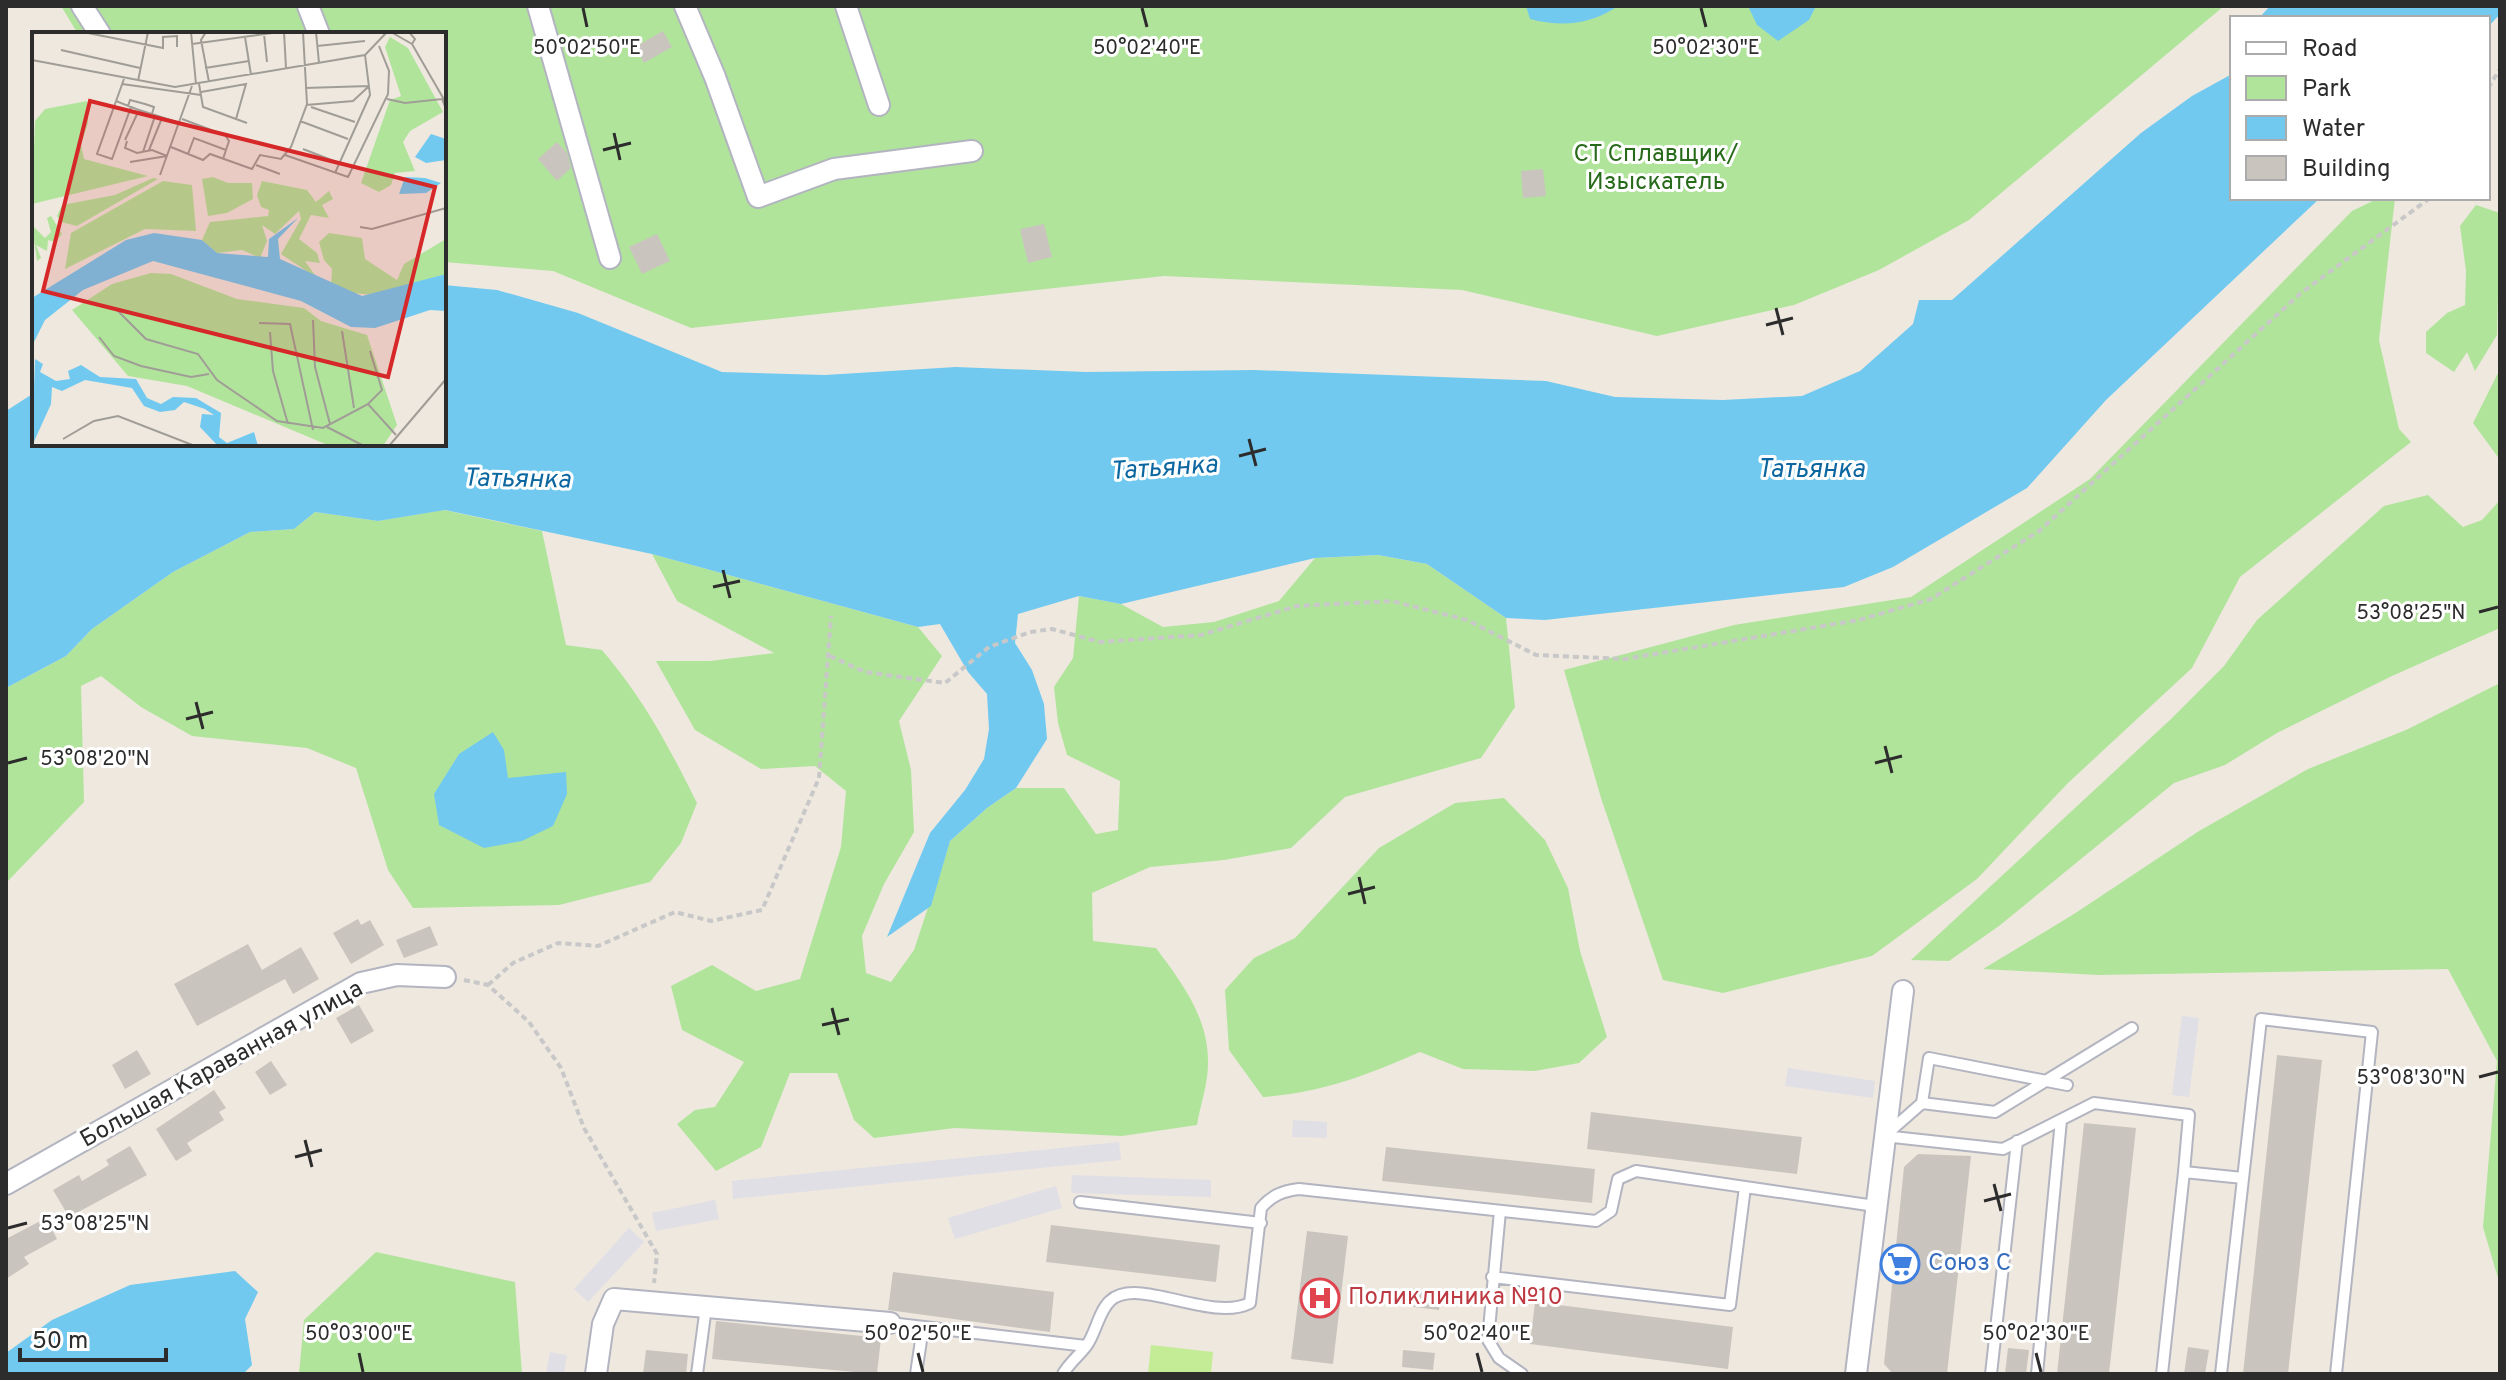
<svg xmlns="http://www.w3.org/2000/svg" width="2506" height="1380" viewBox="0 0 2506 1380" font-family="Overpass,sans-serif">
<style>
.industrial{fill:#e1dfe6}
.green{fill:#b1e49b}
.pitch{fill:#c4ec97}
.water{fill:#71c9f0}
.building{fill:#c9c5be}
.lines{fill:none;stroke-linecap:round;stroke-linejoin:round}
.lane-casing{stroke:#b2b4c0;stroke-width:14}
.street-casing{stroke:#b2b4c0;stroke-width:24}
.path{stroke:#c8c8c8;stroke-width:4;stroke-dasharray:6 4;stroke-linecap:butt}
.lane{stroke:#fff;stroke-width:10}
.street{stroke:#fff;stroke-width:20}
.ticks{fill:none;stroke:#2c2c2c;stroke-width:3}
.labels{text-anchor:middle;dominant-baseline:central;stroke-width:6;stroke-linejoin:round;paint-order:stroke}
.park-label{font-size:24px;fill:#276b1a;stroke:#fff}
.street-label{font-size:24px;fill:#2c2c2c;stroke:#fff}
.shop-label{font-size:24px;fill:#366cbe;stroke:#fff;text-anchor:start}
.health-label{font-size:24px;fill:#be3a42;stroke:#fff;text-anchor:start}
.water-label{font-size:26px;font-style:italic;fill:#0c67a0;stroke:#fff}
.inset-road{fill:none;stroke:#a09d97;stroke-width:2}
.view{fill:#d62828;fill-opacity:0.15;stroke:#d62828;stroke-width:4}
.inset-edge{fill:none;stroke:#2c2c2c;stroke-width:4}
.ticks-label{font-size:20px;text-anchor:middle;fill:#2c2c2c;stroke:#fff;stroke-width:6;stroke-linejoin:round;paint-order:stroke}
</style>
<rect width="100%" height="100%" fill="#eee8df"/>
<path class="industrial" d="M2182 1016 2199 1018 2189 1097 2172 1095Z
M1788 1068 1875 1081 1873 1098 1785 1086Z
M1293 1120 1327 1122V1138L1292 1137Z
M1119 1142 1121 1160 733 1199 732 1181Z
M1072 1175 1211 1180V1197L1071 1193Z
M1056 1186 1062 1208 955 1239 948 1218Z
M715 1200 719 1219 656 1231 652 1213Z
M629 1228 644 1242 588 1302 574 1289Z
M550 1352 567 1355 564 1374H546Z"/>
<path class="green" d="M61 6H2224L1969 220 1879 270 1794 305 1657 336 1462 290 1164 276 691 328 553 271 444 262V34H78Z
M2379 198H2395L2379 340 2399 429 2411 442 2240 577 2192 668 2068 783 1977 879 1872 956 1723 993 1663 980 1601 798 1564 670 1734 625 1911 597 2090 479 2352 211Z
M2476 205 2500 213 2497 335 2475 371 2467 352 2454 372 2426 353V332L2447 313 2465 305 2466 271 2460 226Z
M2500 369V460L2473 423Z
M2428 495 2463 527 2482 520 2500 500V628L2392 676 2277 733 2225 765 2174 783 1999 926 1949 961 1911 960 2171 719 2224 666 2257 620 2384 506Z
M444 510 542 531 566 645 602 650C645 701 668 745 697 803L681 843 650 882 559 905 413 908 388 870 356 768 307 748 192 736 141 707 101 676 81 686 84 802 6 883V688L66 656 92 629 173 572 250 532 294 529 315 512 378 521Z
M652 554 918 627 942 656 899 721 911 770 914 832 884 884 862 936 866 973 891 982 914 950 950 841 987 808 1016 788H1064L1096 834 1118 830 1120 781 1067 755 1058 723 1054 687 1073 658 1079 596 1121 604 1163 627 1214 622 1279 601 1315 558 1378 555 1427 564 1506 618 1515 707 1481 758 1345 797 1291 848 1224 860 1150 867 1092 893 1093 941 1156 948C1182 983 1209 1018 1208 1064 1208 1084 1200 1106 1197 1125L1122 1136 955 1128 874 1138 854 1120 837 1073H790L761 1147 716 1171 677 1124 695 1110 715 1107 744 1062 682 1030 671 986 712 965 756 991 800 979 841 847 846 791 815 766 761 769 695 730 656 661H710L774 653 677 601Z
M2500 683V1285L2483 1227 2497 1061 2448 969 2098 975 1983 969 2074 914 2199 831 2308 769 2406 730Z
M1504 798 1545 840 1568 888 1580 951 1607 1037 1579 1063 1535 1071 1463 1069 1420 1052C1368 1075 1320 1093 1263 1097L1229 1050 1225 990 1254 958 1295 938 1379 848 1455 803Z
M376 1252 515 1282 522 1374H299L304 1320Z"/>
<path class="pitch" d="M1151 1345 1213 1352 1211 1374H1148Z"/>
<path class="water" d="M1526 6H1618C1590 25 1561 27 1530 19Z
M1748 6H1816L1809 20 1778 41 1757 25Z
M2270 6H2500V14L2488 27V18H2259Z
M2232 74V198H2320L2106 400 2027 488 1893 567 1844 587 1545 620 1506 618 1427 564 1378 555 1315 558 1121 604 1079 596 1018 614 1015 643 1032 670 1044 704 1047 739 1016 788 987 808 950 841 931 906 887 937 930 833 965 790 984 759 989 729 987 694 968 672 940 624 918 627 652 554 445 510 378 521 315 512 294 529 250 532 173 572 92 629 66 656 6 688V411L34 393V444H444V285L497 290 578 313 722 372 825 375 956 367 1086 372 1255 370 1546 381 1615 397 1723 400 1802 396 1860 371 1913 324 1919 300H1952L2141 133 2192 96Z
M493 732 504 750 508 778 566 772 567 794 553 826 522 841 484 848 439 825 434 794 459 754Z
M235 1271 258 1292 245 1319 252 1365 243 1374H6V1353L52 1320 130 1285Z"/>
<path class="building" d="M663 31 672 47 644 63 635 47Z
M557 142 567 153 571 168 557 181 538 159Z
M1543 169 1546 196 1523 198 1521 171Z
M1044 224 1052 257 1028 263 1020 229Z
M657 234 670 261 642 274 629 247Z
M358 919 361 925 370 920 384 945 351 964 333 933Z
M430 926 438 945 404 958 396 940Z
M248 944 262 970 301 947 319 979 293 994 285 979 197 1026 174 984Z
M359 1005 374 1031 351 1044 336 1018Z
M137 1050 151 1074 125 1089 112 1065Z
M2277 1055 2322 1060 2288 1374H2243Z
M271 1061 287 1085 270 1095 255 1072Z
M214 1090 226 1108 219 1112 224 1120 187 1143 192 1151 176 1161 156 1129Z
M1591 1112 1802 1137 1797 1174 1587 1149Z
M2084 1123 2136 1128 2109 1374H2057Z
M130 1146 147 1175 69 1217 53 1190 79 1175 82 1181 109 1165 106 1160Z
M1386 1147 1595 1169 1592 1203 1382 1181Z
M1918 1154 1971 1156 1947 1374H1893L1884 1364 1904 1167Z
M46 1218 57 1239 24 1257 29 1264 6 1279V1239Z
M1051 1225 1220 1245 1216 1282 1046 1262Z
M1307 1231 1348 1236 1333 1364 1291 1359Z
M893 1272 1054 1292 1050 1332 888 1310Z
M1409 1288 1441 1292 1439 1310 1406 1306Z
M1535 1302 1733 1327 1728 1369 1530 1344Z
M716 1321 881 1338 877 1374 712 1359Z
M2188 1347 2209 1350 2205 1374H2184Z
M2008 1348 2029 1350 2026 1374H2005Z
M646 1350 688 1354 686 1374H643Z
M1403 1350 1435 1353 1433 1370 1402 1367Z"/>
<g class="lines">
<defs>
<path id="lane" d="M1922 1103 1929 1058 2067 1085
M1889 1132 1922 1103 1995 1112 2132 1028
M1884 1136 2003 1149 2094 1103 2189 1115 2184 1172
M1080 1202 1261 1223
M1500 1211 1488 1340 1499 1358 1522 1374
M1492 1277 1730 1305 1745 1187
M890 1323 1086 1346
M697 1374 706 1307
M916 1374 923 1327
M1063 1374C1069 1363 1080 1355 1087 1345 1096 1332 1099 1311 1110 1301 1137 1275 1210 1323 1250 1303L1261 1208C1272 1195 1283 1191 1299 1189L1596 1221 1611 1211 1618 1179 1636 1171 1875 1206
M1991 1374 2017 1141
M2037 1374 2061 1120
M2162 1374 2184 1172 2243 1178
M2221 1374 2261 1019 2372 1032 2336 1374"/>
<path id="street" d="M82 6 100 34
M308 6 319 34
M538 6 610 258
M685 6 715 77 758 197 834 169 972 151
M846 6 879 105
M6 1184 361 983 397 975 445 977
M596 1374 603 1324 614 1299 890 1323
M1856 1374 1903 991"/>
</defs>
<use href="#lane" class="lane-casing"/>
<use href="#street" class="street-casing"/>
<path class="path" d="M2488 88 2500 69
M830 656 865 672 945 683 989 647 1030 632 1052 629 1100 642 1201 635 1297 606 1392 601 1467 620 1536 655 1625 659 1859 620 1931 599 2039 531 2301 293 2430 198
M464 980 488 985 529 1022 561 1068 584 1128 657 1254 654 1283
M488 985 513 963 558 943 598 946 675 912 711 921 762 910 819 778 831 616"/>
<use href="#lane" class="lane"/>
<use href="#street" class="street"/>
</g>
<path class="ticks" d="M583 8 587 27M1142 8 1147 27M1701 8 1706 27M614 133 620 160M603 150 631 143M1776 308 1783 335M1766 325 1793 318M1249 439 1256 466M1239 456 1266 449M723 570 730 598M713 587 740 581M2479 612 2498 607M196 702 203 729M186 719 213 712M1885 746 1892 773M8 763 27 758M1875 763 1902 756M1359 877 1365 904M1348 894 1375 887M832 1008 839 1035M822 1025 849 1019M2479 1077 2498 1072M305 1140 312 1167M295 1157 322 1150M1994 1184 2001 1211M1984 1201 2011 1194M8 1228 27 1223M359 1353 363 1372M918 1353 923 1372M1477 1353 1482 1372M2036 1353 2041 1372"/>
<defs>
<symbol id="supermarket-ring" viewBox="-11 -11 22 22"><circle r="9.5" fill="#fff" stroke="#3f7fe0" stroke-width="1.5"/><path d="M-6-5.5h2.5l.6 2H6L4.5 2H-2.5L-4.4-4H-6ZM-1.5 3.2a1.3 1.3 0 1 0 .1 0ZM3 3.2a1.3 1.3 0 1 0 .1 0Z" fill="#3f7fe0"/></symbol>
<symbol id="hospital-ring" viewBox="-11 -11 22 22"><circle r="9.5" fill="#fff" stroke="#e0444e" stroke-width="1.5"/><path d="M-5-5h3v3.5h4V-5h3V5h-3V1.5h-4V5h-3Z" fill="#e0444e"/></symbol>
</defs>
<g fill-rule="evenodd">
<use href="#supermarket-ring" x="1878" y="1242" width="44" height="44"/>
<use href="#hospital-ring" x="1298" y="1276" width="44" height="44"/>
</g>
<g class="labels">
<g class="park-label">
<text x="1656" y="155">СТ Сплавщик/<tspan x="1656" dy="28">Изыскатель</tspan></text>
</g>
<g class="street-label">
<text transform="translate(222 1065) rotate(-29)">Большая Караванная улица</text>
</g>
<g class="shop-label">
<text x="1928" y="1264">Союз С</text>
</g>
<g class="health-label">
<text x="1348" y="1298">Поликлиника №10</text>
</g>
<g class="water-label">
<text transform="translate(1164 469) rotate(-4)">Татьянка</text>
<text x="1811" y="470">Татьянка</text>
<text transform="translate(517 480) rotate(1)">Татьянка</text>
</g>
</g>
<g transform="translate(32 32)">
<rect width="414" height="414" fill="#eee8df"/>
<path d="M358 5 376 16 411 80 378 99 371 110 383 139 363 141 359 153 347 160 329 151 358 68 369 64 353 15ZM55 69 56 91 49 113 52 127 116 144 0 172 3 89 13 77ZM181 145 196 151H220L221 167 195 181 176 184 170 147ZM121 146 126 147 45 194 29 190 25 184 30 173 83 163ZM131 149 160 153 164 199 113 197 33 237 39 201ZM230 149 275 158 284 170 297 159 301 167 290 173 297 186 279 183 267 207 285 221 288 231 273 229 285 246 249 222 269 187 267 179 243 202 230 193 235 209 228 226 210 218 185 221 170 208 178 190 236 184 237 178 229 175 225 163ZM19 184 30 202 23 210 16 208 15 219 4 213 9 226 5 229 0 193 13 206 19 200 15 186ZM297 201 330 206 333 227 365 248 372 232 414 207V242L340 263 312 260 299 253 300 237 292 228 287 210ZM119 241 139 242 205 267 272 276 289 289 335 303 365 393 351 414H298L155 354 96 344 40 278 80 252Z" fill="#b1e49b"/>
<path d="M399 102 414 107V128L394 131 383 125ZM373 145 393 146 409 151 394 161 367 162ZM266 186 246 207 248 227 330 264 414 242V279L398 278 343 296 319 295 269 269 121 229 51 258 13 288 0 314V266L94 208 122 201 170 208 185 221 236 225 237 207ZM3 327 11 332 8 340 24 349 38 347 36 339 49 333 68 345 104 347 115 366 129 372 141 365 164 366 189 381 187 405 195 411 222 400 226 414H186L168 395 170 382 182 383 173 377 152 370 143 378 128 380 112 374 100 356 53 348 30 359 20 355 19 372 0 414Z" fill="#71c9f0"/>
<path class="inset-road" d="M51 0 131 16V5L145 4V15M159 0 164 52M174 0 169 8 177 50M252 0 254 36M284 0 287 31M359 0 380 12 383 7 377 0M232 2 235 30M213 5 219 43M160 12 248 0M380 12 414 71M285 14 333 9M29 18 108 36M0 28 143 55 333 23 355 0M173 36 217 29M106 49 116 0M90 52 169 63M167 52 171 75 215 91M273 56 337 54M0 58V28M169 60 214 52 204 87M355 67 373 71 410 67 414 77M84 69 99 75 80 127 65 122 92 47M274 73 321 69 336 55M96 74 98 68 113 72 122 75 120 82M279 75 323 90M107 78 148 91M150 87 193 103 197 109 191 127M268 89 316 107M93 108 107 78 99 75M95 109 93 116 105 121 120 118 135 124M139 115 171 128 178 122 220 137 228 123 249 127 259 115 275 72 271 0M271 117 307 131M117 118 130 86M111 120 123 84M156 122 162 106 194 118M253 123 316 145 356 62 357 39 347 14M98 130 135 124M224 133 248 142M303 141 338 63 333 23M128 143 160 54M328 195 340 197 414 176M85 278 114 307 166 322 185 348 245 389 291 396 336 372 364 403M281 288 283 335 298 392M227 291 258 292 281 398M310 299 322 376M238 300 241 339 256 392M67 305 82 324 109 334 159 345 177 342M336 372 350 358 338 319M295 395 332 414M31 407 62 389 86 384 163 414M357 414 414 347"/>
<path class="view" d="M58 69 403 155 356 345 11 259Z"/>
<rect width="414" height="414" class="inset-edge"/>
</g>
<g class="ticks-label">
<text x="587" y="54">50°02'50"E</text>
<text x="1147" y="54">50°02'40"E</text>
<text x="1706" y="54">50°02'30"E</text>
<text x="2411" y="619">53°08'25"N</text>
<text x="95" y="765">53°08'20"N</text>
<text x="2411" y="1084">53°08'30"N</text>
<text x="95" y="1230">53°08'25"N</text>
<text x="359" y="1340">50°03'00"E</text>
<text x="918" y="1340">50°02'50"E</text>
<text x="1477" y="1340">50°02'40"E</text>
<text x="2036" y="1340">50°02'30"E</text>
</g>
<rect width="2506" height="1380" fill="none" stroke="#2c2c2c" stroke-width="16"/>
<rect x="2230" y="16" width="260" height="184" fill="#ffffff" stroke="#ababab" stroke-width="2"/>
<rect x="2246" y="42" width="40" height="12" fill="#ffffff" stroke="#ababab" stroke-width="2"/>
<text x="2302" y="56" font-size="24" fill="#2c2c2c">Road</text>
<rect x="2246" y="76" width="40" height="24" fill="#b1e49b" stroke="#ababab" stroke-width="2"/>
<text x="2302" y="96" font-size="24" fill="#2c2c2c">Park</text>
<rect x="2246" y="116" width="40" height="24" fill="#71c9f0" stroke="#ababab" stroke-width="2"/>
<text x="2302" y="136" font-size="24" fill="#2c2c2c">Water</text>
<rect x="2246" y="156" width="40" height="24" fill="#c9c5be" stroke="#ababab" stroke-width="2"/>
<text x="2302" y="176" font-size="24" fill="#2c2c2c">Building</text>
<path d="M20 1348v12h146v-12" fill="none" stroke="#2c2c2c" stroke-width="4"/>
<text x="32" y="1348" font-size="24" fill="#2c2c2c" stroke="#ffffff" stroke-width="6" paint-order="stroke">50 m</text>
</svg>
